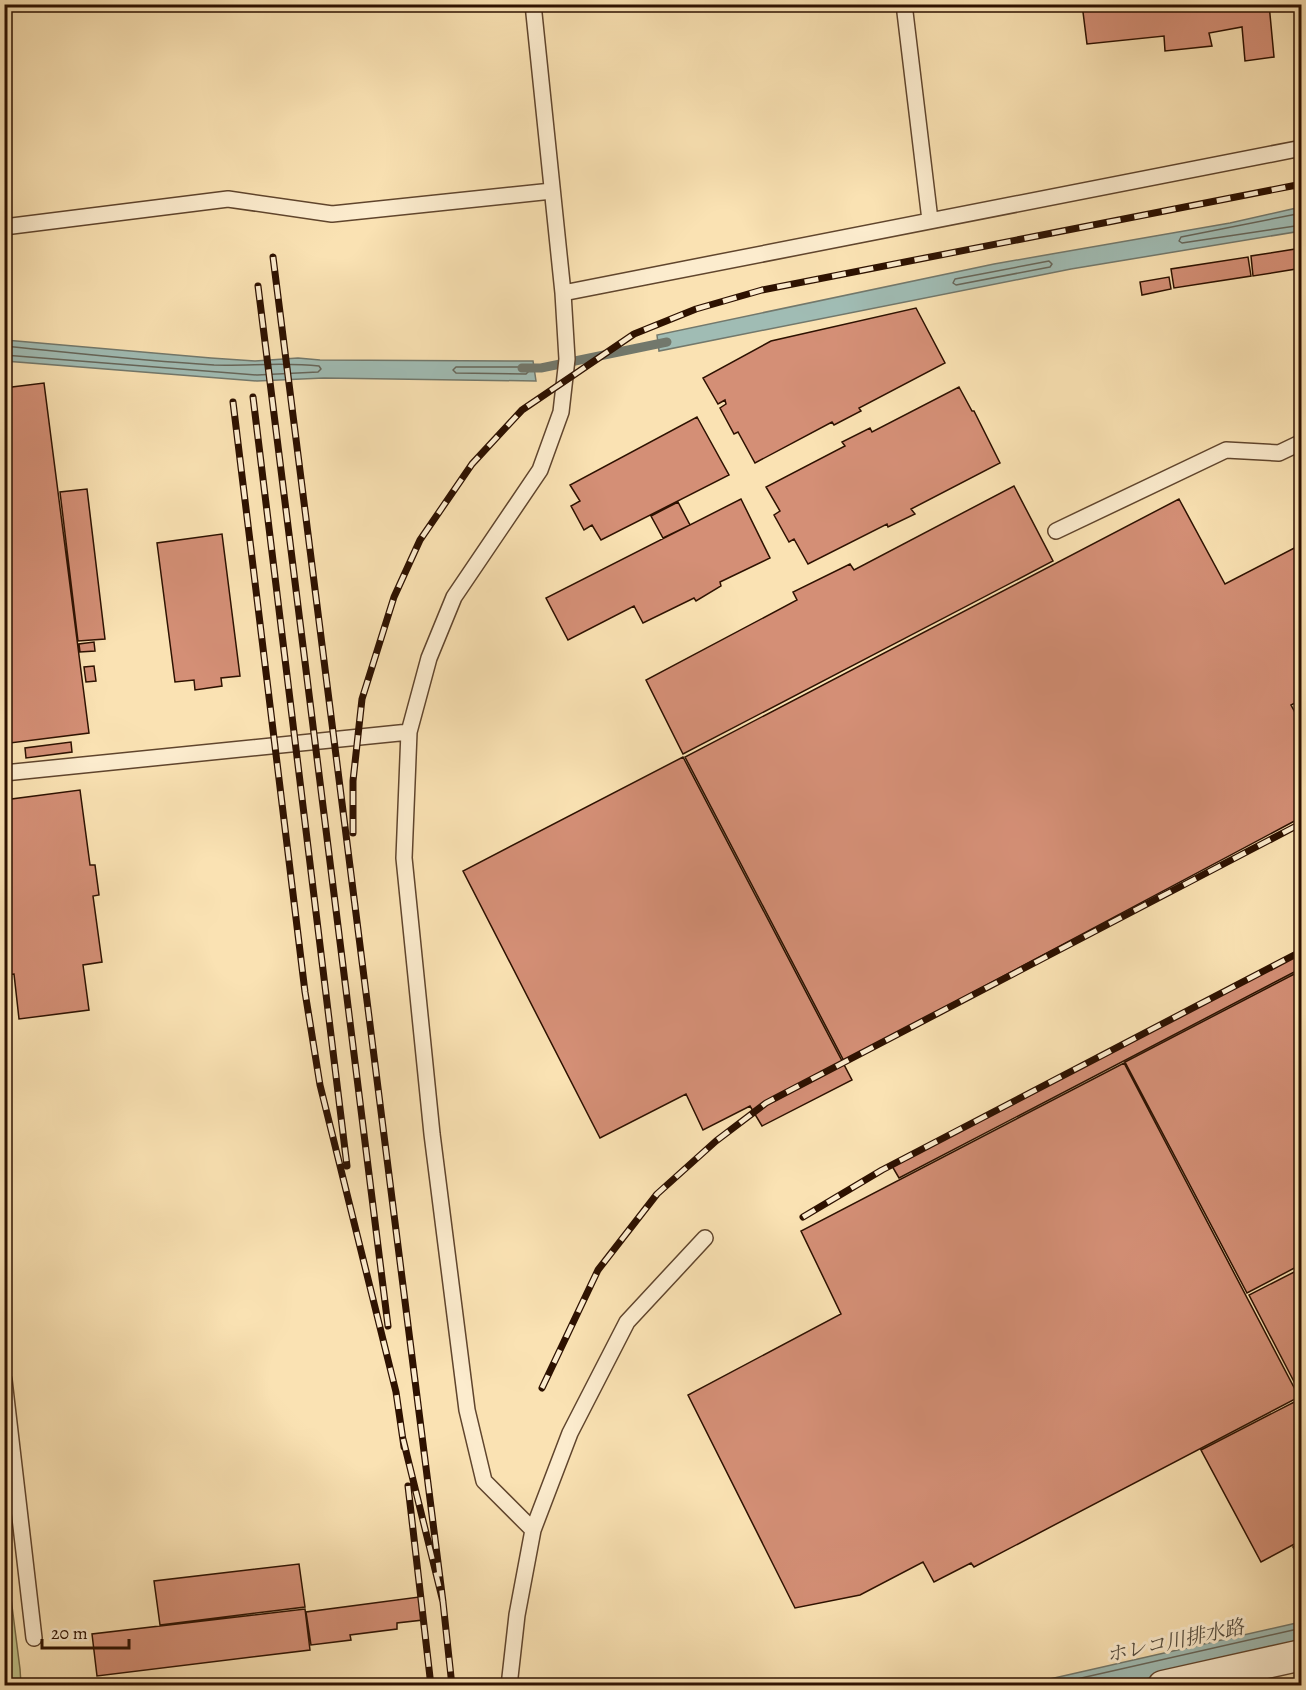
<svg xmlns="http://www.w3.org/2000/svg" width="1306" height="1690" viewBox="0 0 1306 1690" font-family="Alegreya,'Noto Serif JP',serif">
<style>
.green{fill:#c0c38b;stroke:#766a46;stroke-width:1.5}
.water{fill:#a0bcb4;stroke:#72786c;stroke-width:1.5}
.lines{fill:none;stroke-linecap:round;stroke-linejoin:round}
.shore{stroke:#66665a;stroke-width:1.5}
.stream{stroke:#72786c;stroke-width:9}
.building{fill:#d48f76;stroke:#2d1100;stroke-width:1.5}
.service-casing{stroke:#60452d;stroke-width:18}
.minor-casing{stroke:#60452d;stroke-width:33}
.service{stroke:#fcecce;stroke-width:15}
.minor{stroke:#fcecce;stroke-width:30}
.rail-casing{stroke:#2d1100;stroke-width:7}
.rail{stroke:#fcecce;stroke-width:4.5;stroke-dasharray:14;stroke-linecap:butt}
.labels{text-anchor:middle;dominant-baseline:central;stroke-width:6;stroke-linejoin:round;paint-order:stroke}
.water-label{font-size:20px;font-style:italic;fill:#554d3f;stroke:#fcecce}
</style>
<rect width="100%" height="100%" fill="#fae2b3"/>
<filter id="stains"><feTurbulence type="fractalNoise" baseFrequency=".00333" numOctaves="4"/><feColorMatrix values="0 0 0 0 .2 0 0 0 0 .09 0 0 0 0 .02 0 0 0 .5 -.17"/></filter>
<radialGradient id="worn" r=".72"><stop offset=".6" stop-color="#630" stop-opacity="0"/><stop offset="1" stop-color="#630" stop-opacity=".3"/></radialGradient>
<path class="green" d="M4 1543 20 1669 21 1685H5Z"/>
<path class="water" d="M1301 207V231L1071 269 659 351 657 335 994 264 1230 223Z
M5 340 211 358 255 361 298 358 320 360 533 361 536 381 324 378 257 381 5 361Z
M1301 1622V1645L1118 1685 1019 1686Z"/>
<g class="lines">
<path class="shore" d="M1302 213 1181 237 1179 241 1182 243 1302 225
M1049 261 1052 264 1050 267 956 285 953 283 955 279Z
M4 346C74 353 144 361 214 365 249 366 284 362 319 366L321 369 318 372 257 375 4 355
M456 367H526L529 371 526 374 456 373 453 370Z
M1046 1686 1302 1628"/>
<path class="stream" d="M522 368H541L667 342"/>
</g>
<path class="building" d="M1082 4H1269L1274 57 1245 61 1242 27 1209 33 1212 46 1165 51 1164 36 1087 44Z
M1302 248V268L1253 276 1251 256Z
M1248 257 1251 276 1174 288 1171 269Z
M1169 277 1171 289 1142 295 1140 282Z
M916 308 945 363 859 408 861 411 834 425 832 422 755 463 738 432 734 434 720 408 726 404 725 400 718 404 703 378 771 341Z
M44 383 89 733 10 743 4 712V388Z
M959 387 972 411H974L1000 463 911 509 915 514 888 527 887 524 808 564 794 539 789 542 774 515 780 511 766 487 845 446 842 442 870 428 872 432Z
M697 417 729 475 601 540 592 525 584 530 571 506 580 501 570 485Z
M1014 486 1053 561 683 754 646 680 797 600 793 592 850 564 854 570Z
M87 489 105 639 78 641 60 492Z
M741 499 770 558 720 582 721 586 696 601 694 598 643 623 634 606 568 640 546 598Z
M1179 499 1225 584 1302 544V699L1291 705 1302 725V817L844 1061 685 757Z
M678 502 690 525 663 538 651 516Z
M222 534 240 676 221 678 222 686 195 690 194 680 175 682 157 543Z
M94 642 95 651 80 652 79 644Z
M94 666 96 681 86 682 84 667Z
M71 742 72 752 26 758 25 748Z
M683 757 852 1080 762 1126 750 1106 703 1130 686 1094 600 1138 463 871Z
M80 790 90 865H95L99 895 93 896 102 962 83 965 89 1010 19 1019 14 974 4 975V800Z
M1302 953V968L899 1178 892 1166Z
M1302 970V1264L1247 1293 1125 1062Z
M1124 1063 1299 1397 974 1567 971 1563 934 1582 923 1562 860 1595 795 1608 688 1395 841 1314 801 1231Z
M1302 1268V1397L1249 1295Z
M1302 1398V1540L1261 1562 1201 1450Z
M1302 1542V1563L1293 1547Z
M299 1564 305 1607 160 1625 154 1581Z
M419 1597 423 1620 397 1623V1629L350 1635 351 1640 311 1645 306 1612Z
M305 1609 310 1650 97 1676 92 1634Z"/>
<g class="lines">
<defs>
<path id="service" d="M533 4 563 293 567 359 561 412 540 470 454 597 429 658 409 732 404 858 432 1134 467 1410 484 1481 533 1530
M904 4 930 220
M4 227 228 199 332 214 552 191
M563 293 1302 148
M1056 531 1226 450 1279 453 1302 442
M4 773 409 732
M4 1380 34 1638
M509 1686 517 1615 533 1530 570 1433 627 1322 705 1238"/>
<path id="minor" d="M1163 1686 1302 1655"/>
</defs>
<use href="#service" class="service-casing"/>
<use href="#minor" class="minor-casing"/>
<use href="#service" class="service"/>
<use href="#minor" class="minor"/>
<defs>
<path id="rail" d="M273 257 443 1602 403 1439
M258 286 388 1326
M253 397 347 1166
M233 402 305 992 320 1085 396 1392 404 1447
M353 833V781L362 699 394 597 420 540 472 464 522 410 634 334 696 309 762 290 1302 184
M803 1217 882 1170 1302 951
M542 1388 598 1270 657 1194 716 1141 766 1103 1302 823
M408 1486 431 1686
M443 1602 452 1686"/>
</defs>
<use href="#rail" class="rail-casing"/>
<use href="#rail" class="rail"/>
</g>
<g class="labels">
<g class="water-label">
<text transform="translate(1175 1641) rotate(-12)">ホレコ川排水路</text>
</g>
</g>
<rect width="1306" height="1690" fill="none" stroke="#fae2b3" stroke-width="24"/>
<rect x="6" y="6" width="1294" height="1678" fill="none" stroke="#2d1100" stroke-width="3"/>
<rect x="12" y="12" width="1282" height="1666" fill="none" stroke="#2d1100" stroke-width="1.5"/>
<path d="M42 1639v9h87v-9" fill="none" stroke="#2d1100" stroke-width="3"/>
<text x="51" y="1639" font-size="18" fill="#2d1100" stroke="#fcecce" stroke-width="4.5" paint-order="stroke">20 m</text>
<rect width="100%" height="100%" filter="url(#stains)"/>
<rect width="100%" height="100%" fill="url(#worn)"/>
</svg>
